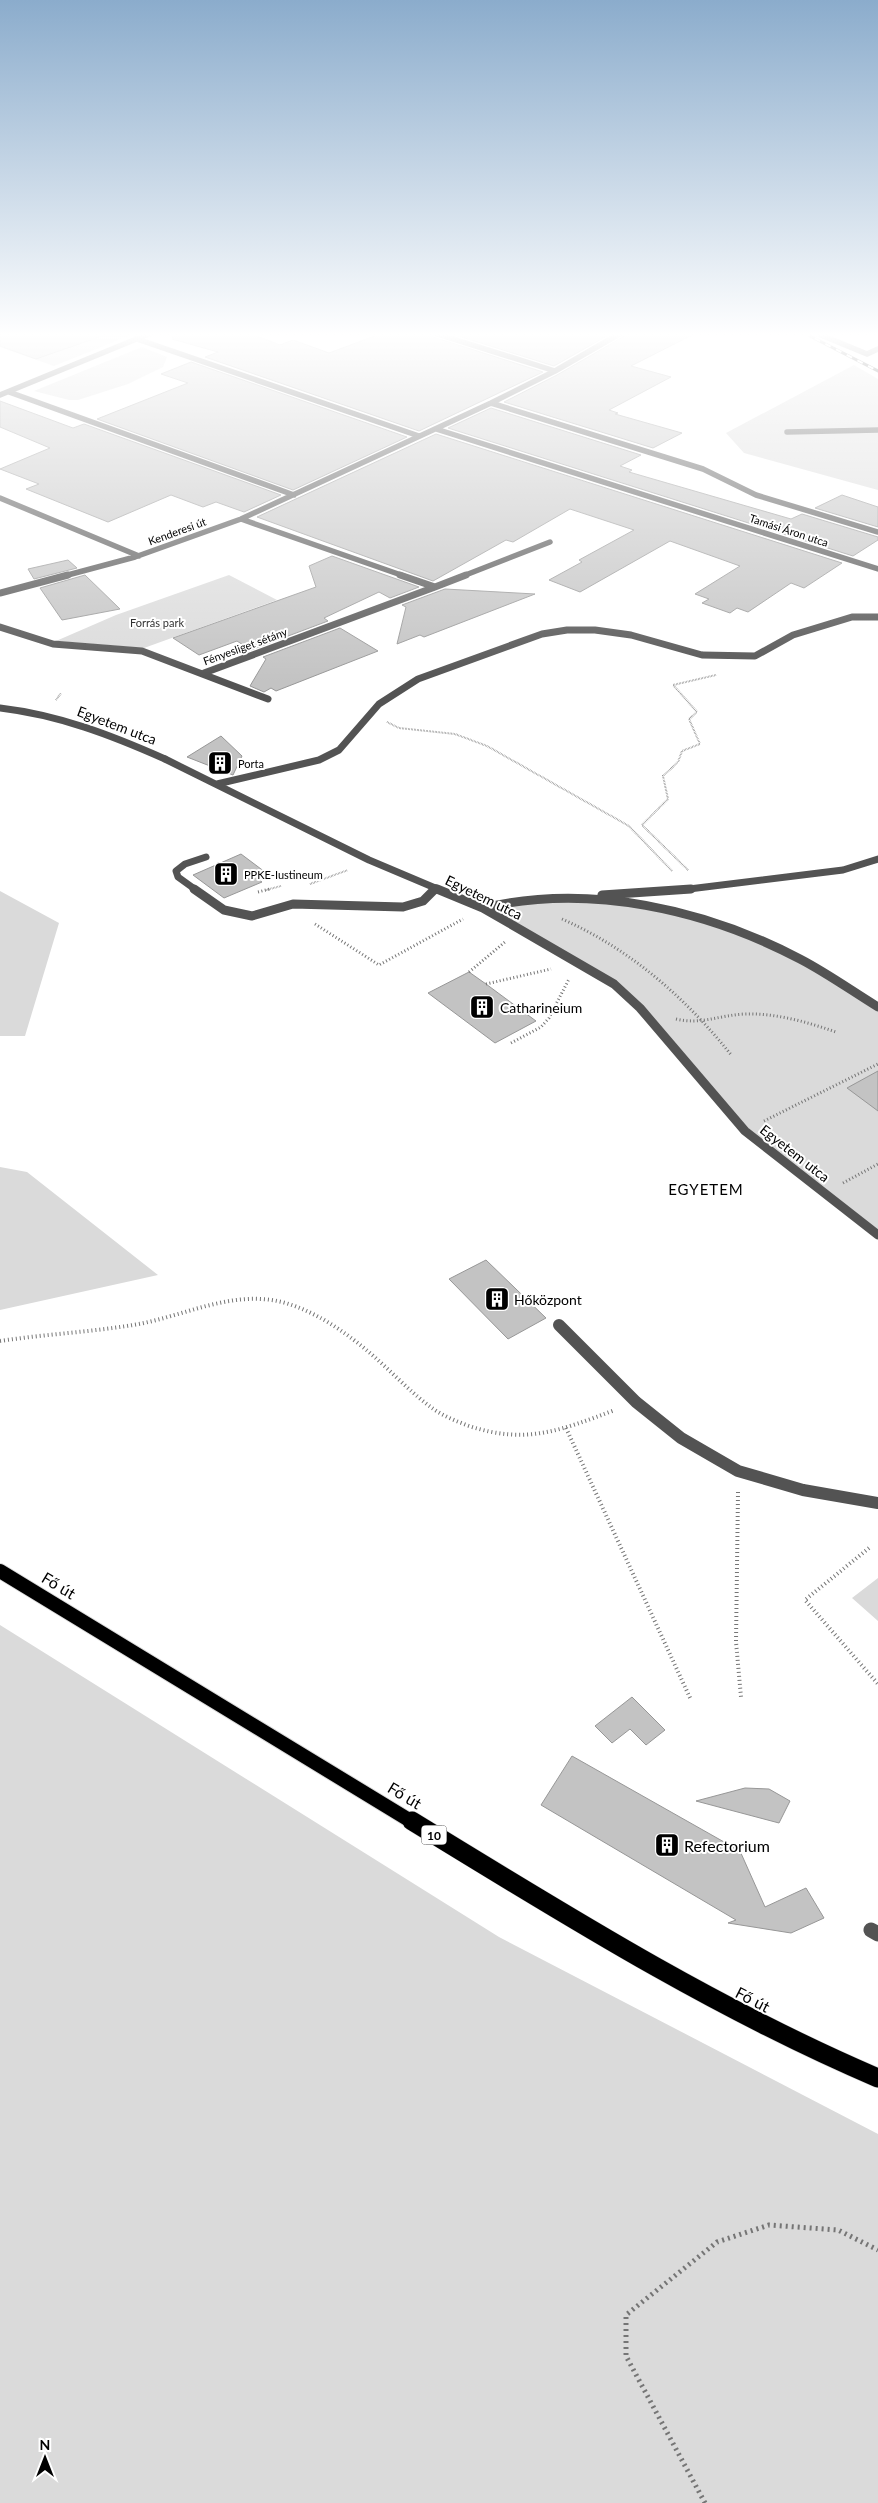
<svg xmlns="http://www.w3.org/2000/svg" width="878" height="2503" viewBox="0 0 878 2503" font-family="Lato,sans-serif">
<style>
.green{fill:#dadada}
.building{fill:#c3c3c3;stroke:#979797}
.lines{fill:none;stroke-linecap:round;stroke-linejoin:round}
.primary-far1-casing{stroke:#dbdbdb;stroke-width:16}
.primary-casing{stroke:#dbdbdb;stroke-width:20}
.path-far3{stroke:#757575;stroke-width:2;stroke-dasharray:0.5 1;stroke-linecap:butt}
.path-far2{stroke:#757575;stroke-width:3;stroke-dasharray:1 2.5;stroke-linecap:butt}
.path-far1{stroke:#757575;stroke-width:4;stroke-dasharray:1 3;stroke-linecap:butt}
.path{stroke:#757575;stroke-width:5;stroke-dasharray:2 4;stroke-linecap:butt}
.lane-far4{stroke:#535353;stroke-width:5.5}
.lane-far3{stroke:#535353;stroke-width:7}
.lane-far2{stroke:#535353;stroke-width:9}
.lane-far1{stroke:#535353;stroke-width:12}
.lane{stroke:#535353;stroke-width:15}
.street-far1{stroke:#535353;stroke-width:5.5}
.street{stroke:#535353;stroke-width:7}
.primary-far1{stroke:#000;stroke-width:14}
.primary{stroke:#000;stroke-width:19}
.rail-casing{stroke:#000;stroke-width:3}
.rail{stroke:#fff;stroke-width:2;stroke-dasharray:6;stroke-linecap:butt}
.labels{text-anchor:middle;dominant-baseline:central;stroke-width:4;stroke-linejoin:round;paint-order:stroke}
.far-street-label{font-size:11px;fill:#000;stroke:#fff}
.far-park-label{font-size:11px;fill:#313131;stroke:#fff}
.far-poi-label{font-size:11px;fill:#000;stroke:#fff;text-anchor:start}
.shield{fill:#fff;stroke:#4c4c4c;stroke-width:1}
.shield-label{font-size:12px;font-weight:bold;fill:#000}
.street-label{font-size:14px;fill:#000;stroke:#fff}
.poi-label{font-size:14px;fill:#000;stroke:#fff;text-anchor:start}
.neighbourhood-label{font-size:15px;letter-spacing:1px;fill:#000;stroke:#fff}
.near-street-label{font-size:16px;fill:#000;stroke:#fff}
.near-poi-label{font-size:16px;fill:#000;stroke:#fff;text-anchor:start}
</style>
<rect width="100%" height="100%" fill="#fff"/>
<path class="green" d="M0 333H136L54 366 0 347Z
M142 347 167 357 163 367 128 384 78 400H69L34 391Z
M854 365 878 379V490L744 453 726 433Z
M229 575 277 600 144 648 56 641 116 615Z
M0 891 59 923 25 1036H0Z
M581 897C632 904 682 911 731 928 784 947 831 978 878 1007V1236L745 1131 614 984 483 908Z
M0 1167 27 1172 158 1275 0 1310Z
M878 1578V1621L852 1598Z
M0 1625 499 1937 878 2134V2503H0Z"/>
<path class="building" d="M0 333H99V337L36 359 0 346Z
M173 333H249L280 345 293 340 329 353 383 333H429L433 337 543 372 419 431 205 357 218 352 172 339Z
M449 333H612L554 366Z
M626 333H696L631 366 671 377 609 410 618 413 615 414 682 433 653 448 504 402 557 375 623 337Z
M191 362 407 437 293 490 97 419 188 383 161 374Z
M0 401 73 428 84 424 281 495 244 512 216 502 203 507 171 495 108 522 26 489 39 484 0 469 50 448 0 427Z
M491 408 641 455 620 466 632 470 629 472 791 519 802 514 878 537V540L853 556 448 428Z
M436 434 842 563 804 588 791 583 748 612 737 608 730 613 702 603 709 599 695 594 740 566 670 541 580 592 549 580 582 562 579 560 634 530 570 509 513 542 506 540 433 581 257 517Z
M842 495 878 507V527L815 508Z
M332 556 419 587 390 598 379 592 324 618 328 621 251 650 237 641 199 655 173 638 316 587 309 566Z
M68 560 77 568 34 579 28 569Z
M85 575 120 609 62 620 40 588Z
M445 589 535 594 424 637 420 635 397 644 406 607 402 605Z
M340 628 378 651 276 691 271 688 264 692 250 686 266 659 263 657Z
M221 736 242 756 233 775 187 757Z
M241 854 265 872 254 876 262 882 224 898 193 875Z
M469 972 486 984 536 1021 495 1043 428 993Z
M878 1071V1111L847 1088Z
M486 1260 546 1318 508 1339 449 1279Z
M632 1697 665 1730 646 1745 630 1729 612 1743 595 1726Z
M572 1756 740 1851 765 1907 806 1888 824 1918 791 1933 728 1923 736 1920 541 1805Z
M745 1788 769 1789 790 1801 779 1823 696 1801Z"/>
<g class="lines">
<defs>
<path id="primary-far1" d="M0 1571 414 1823"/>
<path id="primary" d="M412 1821C564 1914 714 2008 878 2078"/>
</defs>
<use href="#primary-far1" class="primary-far1-casing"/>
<use href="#primary" class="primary-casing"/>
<path class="path-far3" d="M56 700 61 693
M387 722 399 728 455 734 487 746 629 826 672 871
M688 870 642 825 668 799 663 776 678 762 682 751 700 744 689 719 697 712 673 685 716 675
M310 884 348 870
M266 890 281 886"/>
<path class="path-far2" d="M258 892 270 889
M562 919C630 949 686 998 732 1056
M315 924 379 965 463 919
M469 972 505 942
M486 984 551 969
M676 1019C701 1025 720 1015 745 1014 776 1013 807 1022 836 1032
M511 1043 541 1027 549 1018 569 979
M764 1121 878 1064
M843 1183 878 1164"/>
<path class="path-far1" d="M0 1341C46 1334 93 1332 139 1324 186 1315 233 1290 282 1302 315 1311 344 1331 370 1353 391 1371 410 1392 432 1408 443 1416 456 1421 469 1426 527 1445 561 1430 615 1410
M566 1428 691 1700
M738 1492 736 1642 741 1697
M869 1548 805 1600 878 1684"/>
<path class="path" d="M705 2503 626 2356V2315L717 2242 769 2225 838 2230 878 2250"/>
<path class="lane-far4" d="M787 432 878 430"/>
<path class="lane-far3" d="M165 759 369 860 440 890
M217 784 319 760 339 750 379 704 418 679 542 634 567 630H595L631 635 702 655 755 656 793 635 852 617H878
M196 890 178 877 176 871 185 864 206 857
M434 890 436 888
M681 890 843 870 878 859"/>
<path class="lane-far2" d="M194 889 224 910 252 916 293 904 403 907 423 901 435 889
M437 889 483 908 614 984 640 1008 745 1131 878 1235
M602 895 691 889
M483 908C589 883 705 909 800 959 827 973 852 991 878 1007"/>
<path class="lane-far1" d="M559 1325 636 1402 681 1438 738 1471 803 1490 878 1503"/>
<path class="lane" d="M871 1930 878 1934"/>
<path class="street-far1" d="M434 333 555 371
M816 333 867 354 878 349
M137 339 419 436
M9 392 294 495
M0 395 151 333
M491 403 703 469 756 495 878 532
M436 429 878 569
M0 498 139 556
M241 519 404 576
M64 576 135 557 241 519 491 403 555 371 621 333
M463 576 550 542"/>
<path class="street" d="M400 575 435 587 466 575
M0 593 68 575
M0 627 53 644 142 651 268 699
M204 673 435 587
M0 708C59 715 111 735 165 759"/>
<use href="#primary-far1" class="primary-far1"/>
<use href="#primary" class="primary"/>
<defs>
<path id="rail" d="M804 333 878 371"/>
</defs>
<use href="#rail" class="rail-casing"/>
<use href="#rail" class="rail"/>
</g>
<linearGradient id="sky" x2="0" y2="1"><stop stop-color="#8baccc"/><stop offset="0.49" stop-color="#fff"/><stop offset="1" stop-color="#fff" stop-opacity="0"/></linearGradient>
<rect width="878" height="683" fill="url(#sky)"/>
<defs>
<symbol id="building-square" viewBox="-11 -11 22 22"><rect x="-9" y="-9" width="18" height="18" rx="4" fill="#000" stroke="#fff"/><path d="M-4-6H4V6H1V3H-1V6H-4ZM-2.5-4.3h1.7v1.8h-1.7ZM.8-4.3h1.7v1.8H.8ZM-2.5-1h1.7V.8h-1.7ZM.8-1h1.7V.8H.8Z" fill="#fff"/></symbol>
</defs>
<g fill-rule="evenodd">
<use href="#building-square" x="206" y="749" width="28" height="28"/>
<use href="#building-square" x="212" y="860" width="28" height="28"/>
<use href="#building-square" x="468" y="993" width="28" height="28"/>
<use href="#building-square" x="483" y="1285" width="28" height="28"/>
<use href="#building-square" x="653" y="1831" width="28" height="28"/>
</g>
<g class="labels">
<g class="far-street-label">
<text transform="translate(789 530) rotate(18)">Tamási Áron utca</text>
<text transform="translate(177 531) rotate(-20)">Kenderesi út</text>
<text transform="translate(245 646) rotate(-20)">Fényesliget sétány</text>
</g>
<g class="far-park-label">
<text x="157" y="622">Forrás park</text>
</g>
<g class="far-poi-label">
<text x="238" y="763">Porta</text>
<text x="244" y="874">PPKE-Iustineum</text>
</g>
<rect class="shield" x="421.5" y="1825.5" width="25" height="19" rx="4"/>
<g class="shield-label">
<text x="434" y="1835">10</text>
</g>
<g class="street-label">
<text transform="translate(117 725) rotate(21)">Egyetem utca</text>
<text transform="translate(484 897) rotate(26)">Egyetem utca</text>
<text transform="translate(795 1153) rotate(38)">Egyetem utca</text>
</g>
<g class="poi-label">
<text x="500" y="1007">Catharineium</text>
<text x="514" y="1299">Hőközpont</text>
</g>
<g class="neighbourhood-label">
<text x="706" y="1189">EGYETEM</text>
</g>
<g class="near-street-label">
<text transform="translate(59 1585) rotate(31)">Fő út</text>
<text transform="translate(405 1795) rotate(31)">Fő út</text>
<text transform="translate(753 1999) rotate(27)">Fő út</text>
</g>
<g class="near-poi-label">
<text x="684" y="1845">Refectorium</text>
</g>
</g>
<g transform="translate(45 2458)" stroke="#ffffff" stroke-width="4" paint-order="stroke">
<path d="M0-4L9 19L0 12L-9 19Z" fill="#000000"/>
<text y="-8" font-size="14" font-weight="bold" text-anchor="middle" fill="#000000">N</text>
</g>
</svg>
